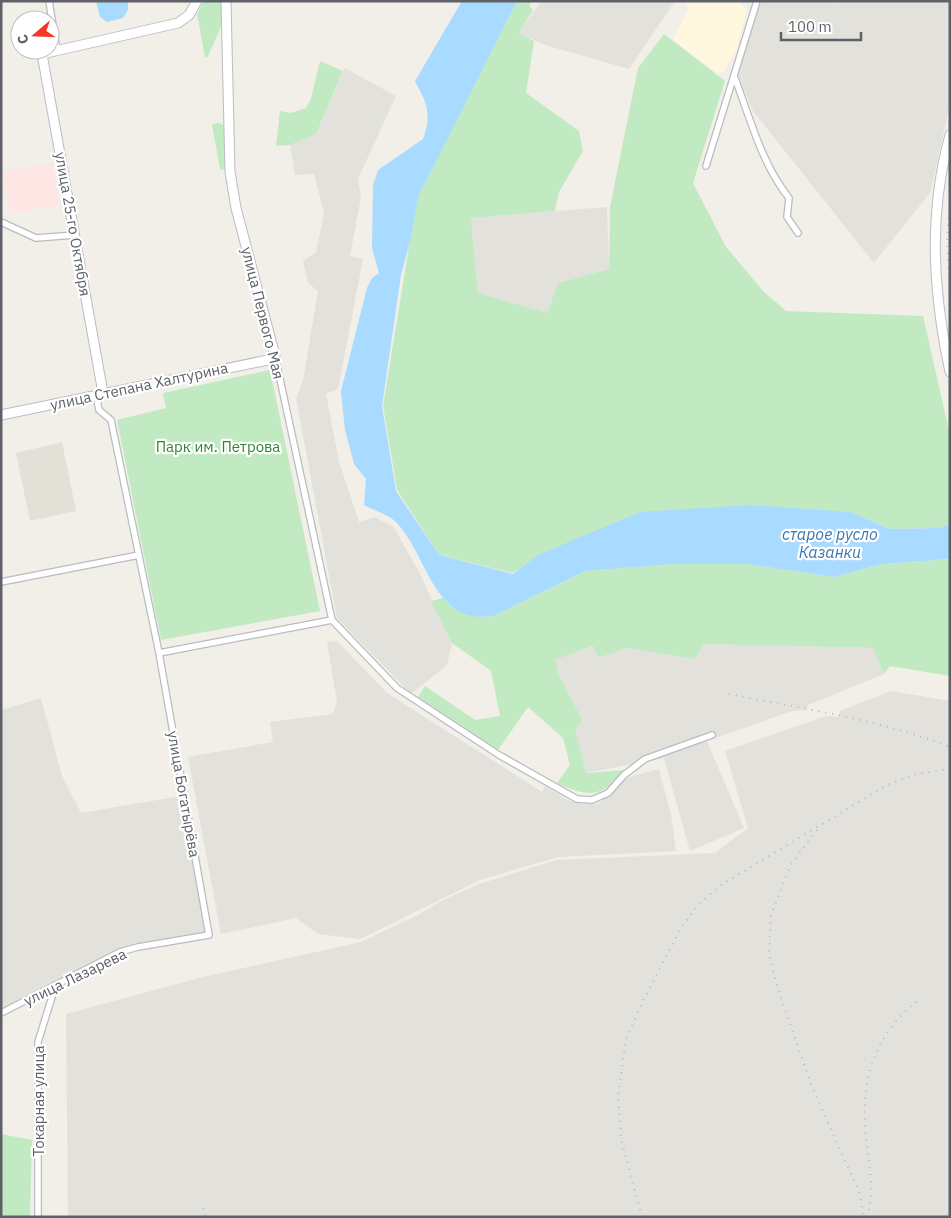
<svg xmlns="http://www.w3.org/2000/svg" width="951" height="1218" viewBox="0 0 951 1218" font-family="'IBM Plex Sans',sans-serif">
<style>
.commercial{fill:#fff7de}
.industrial{fill:#e2e1db}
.education{fill:#e3e1d7}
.medical{fill:#fde6e3}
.green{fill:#c2eac2}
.water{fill:#a9daff}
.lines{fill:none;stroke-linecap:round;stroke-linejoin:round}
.street-casing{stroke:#b9bcc1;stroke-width:8}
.secondary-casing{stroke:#babdc3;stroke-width:11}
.street{stroke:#fff;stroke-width:5.5}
.secondary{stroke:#fff;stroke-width:9}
.rail{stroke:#b7b8b9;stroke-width:2;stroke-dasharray:1 6;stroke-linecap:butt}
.labels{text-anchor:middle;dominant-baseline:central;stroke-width:4.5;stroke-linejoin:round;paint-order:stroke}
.street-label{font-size:15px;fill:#5e6268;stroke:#fff}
.park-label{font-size:15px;fill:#2f8632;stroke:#fff}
.water-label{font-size:16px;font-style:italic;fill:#3a74b1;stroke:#fff}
</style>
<rect width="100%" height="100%" fill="#f1efe7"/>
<path class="commercial" d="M687 1H740L742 6 747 8 736 51 724 71 717 73 673 40 688 10 686 4Z"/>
<path class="industrial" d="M541 1 557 2 675 1 629 69 545 45 519 33Z
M763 1H835L836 5 837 1H950V105L930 193 874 263 753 111 738 75 756 8Z
M345 68 396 96 358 179 361 197 350 256 363 259 338 389 326 394 339 462 359 522 374 517 393 526 419 572 452 643 447 665 411 694 337 618 296 398 303 381 318 291 308 283 303 261 316 252 324 213 314 174 295 175 290 145 316 134Z
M607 207 609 269 558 283 547 313 478 293 471 218Z
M337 641 387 693 542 792 545 786 569 801 583 804H599L626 778 659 769 671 815 676 851 558 857 480 880 360 939 318 934 296 918 221 934 188 757 273 742 270 722 333 714 337 702 327 642Z
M704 644 873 648 884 674 808 705 807 710 792 711 707 741 744 828 690 851 664 758 586 773 555 660 594 646 598 658 627 648 695 659Z
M891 691 950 701V1217H68L66 1014 199 978 361 942 420 914 443 900 479 884 557 860 715 853 748 828 725 751 826 716 839 717 840 711Z
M41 698 62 776 81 813 181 796 206 932 137 944 120 949 1 1008V710Z"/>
<path class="education" d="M62 442 76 511 30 521 16 453Z"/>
<path class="medical" d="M53 162 60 205 11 214 4 172Z"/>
<path class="green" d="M204 1H221V27L207 58 205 57 197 14Z
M517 1H532L529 6 533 10 519 33 534 41 526 93 579 131 583 151 559 192 555 211 471 218 478 293 547 313 558 283 609 269 610 207 638 68 664 34 725 81 693 183 726 247 764 292 786 311 923 316 950 435V524L939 528 890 529 850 512H640L512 573 439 555 397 490 383 406 417 197Z
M320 61 343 71 316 134 290 145 276 146 280 111 291 113 306 108 311 99Z
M219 123 225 126 227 132 228 168 220 170 212 124Z
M270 370 320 611 161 640 117 420 166 408 163 393Z
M950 559V676L890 666 884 674 873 648 704 644 695 659 627 648 598 658 593 646 555 660 559 675 582 720 575 729 586 773 625 770C601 798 590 798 557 783L570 765 563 738 528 707 498 750 418 697 425 686 475 720 500 716 491 671 452 643 431 601 443 598C454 612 477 619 494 616L585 571 674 564H746L834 577 882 564Z
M1 1134 32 1140 30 1217H1Z"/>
<path class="water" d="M96 1H128V10L123 18 107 22 100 17Z
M462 1H517L418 197 410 242 401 275 382 406 396 491 439 555 513 574 538 555 640 512 750 505 850 512 890 529 939 528 950 524V559L882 564 834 577 746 564H674L585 571 494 616C433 625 429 558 397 523 390 515 373 510 364 505L366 479 354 464 345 430 341 391 367 288 372 278 379 273 372 248 373 185 378 170 423 139C432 115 427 103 415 81Z"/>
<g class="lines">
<defs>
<path id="street" d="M49 1 57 51
M734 76C750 117 761 163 789 198L787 217 798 233
M706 166 757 1
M1 222 36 238 75 235
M275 356 332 620
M1 582 139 555
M332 620 397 688 499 755 577 799 592 800 608 793 624 775 645 759 712 735
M159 653 332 620
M1 1013 120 952 138 947 209 935 159 653 111 420 99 410 96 395
M38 1217V1042L55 987"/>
<path id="secondary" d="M950 135C928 214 933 292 950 372
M103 393 42 54 178 23 189 15 197 1
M1 415 268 360 275 356 236 208 230 172 226 1"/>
</defs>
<use href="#street" class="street-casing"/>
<use href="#secondary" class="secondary-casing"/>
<use href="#street" class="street"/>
<use href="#secondary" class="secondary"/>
<path class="rail" d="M950 204 947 238 950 301
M729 694C803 709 879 719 950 747
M817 830 790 866 771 915 769 954 777 986 812 1087 860 1194 864 1217
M203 1208 206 1217
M642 1217 621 1139 618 1097 626 1039 643 1001 682 926 699 904 721 885 885 786 916 774 950 769
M868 1217C869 1206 872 1194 871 1183 870 1163 866 1145 865 1126 862 1074 878 1030 920 999"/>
</g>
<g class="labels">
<g class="street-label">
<text transform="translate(73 224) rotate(80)">улица 25-го Октября</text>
<text transform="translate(263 313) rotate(76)">улица Первого Мая</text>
<text transform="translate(139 386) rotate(-12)">улица Степана Халтурина</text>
<text transform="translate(184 794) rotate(80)">улица Богатырёва</text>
<text transform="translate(75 977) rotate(-26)">улица Лазарева</text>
<text transform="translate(38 1101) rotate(-90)">Токарная улица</text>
</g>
<g class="park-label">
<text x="218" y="446">Парк им. Петрова</text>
</g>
<g class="water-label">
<text x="830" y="534">старое русло<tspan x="830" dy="18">Казанки</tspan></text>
</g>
</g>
<rect width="951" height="1218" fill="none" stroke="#5e6268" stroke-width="5"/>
<g transform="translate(35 35) rotate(251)"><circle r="24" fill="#ffffff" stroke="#bfc0c3"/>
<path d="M0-4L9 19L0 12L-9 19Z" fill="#f63628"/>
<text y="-8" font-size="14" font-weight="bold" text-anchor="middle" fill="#5e6268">С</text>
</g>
<path d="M781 32v8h80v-8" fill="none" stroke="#5e6268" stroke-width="2.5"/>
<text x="788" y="32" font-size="15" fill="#5e6268" stroke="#ffffff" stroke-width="4" paint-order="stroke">100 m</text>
</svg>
